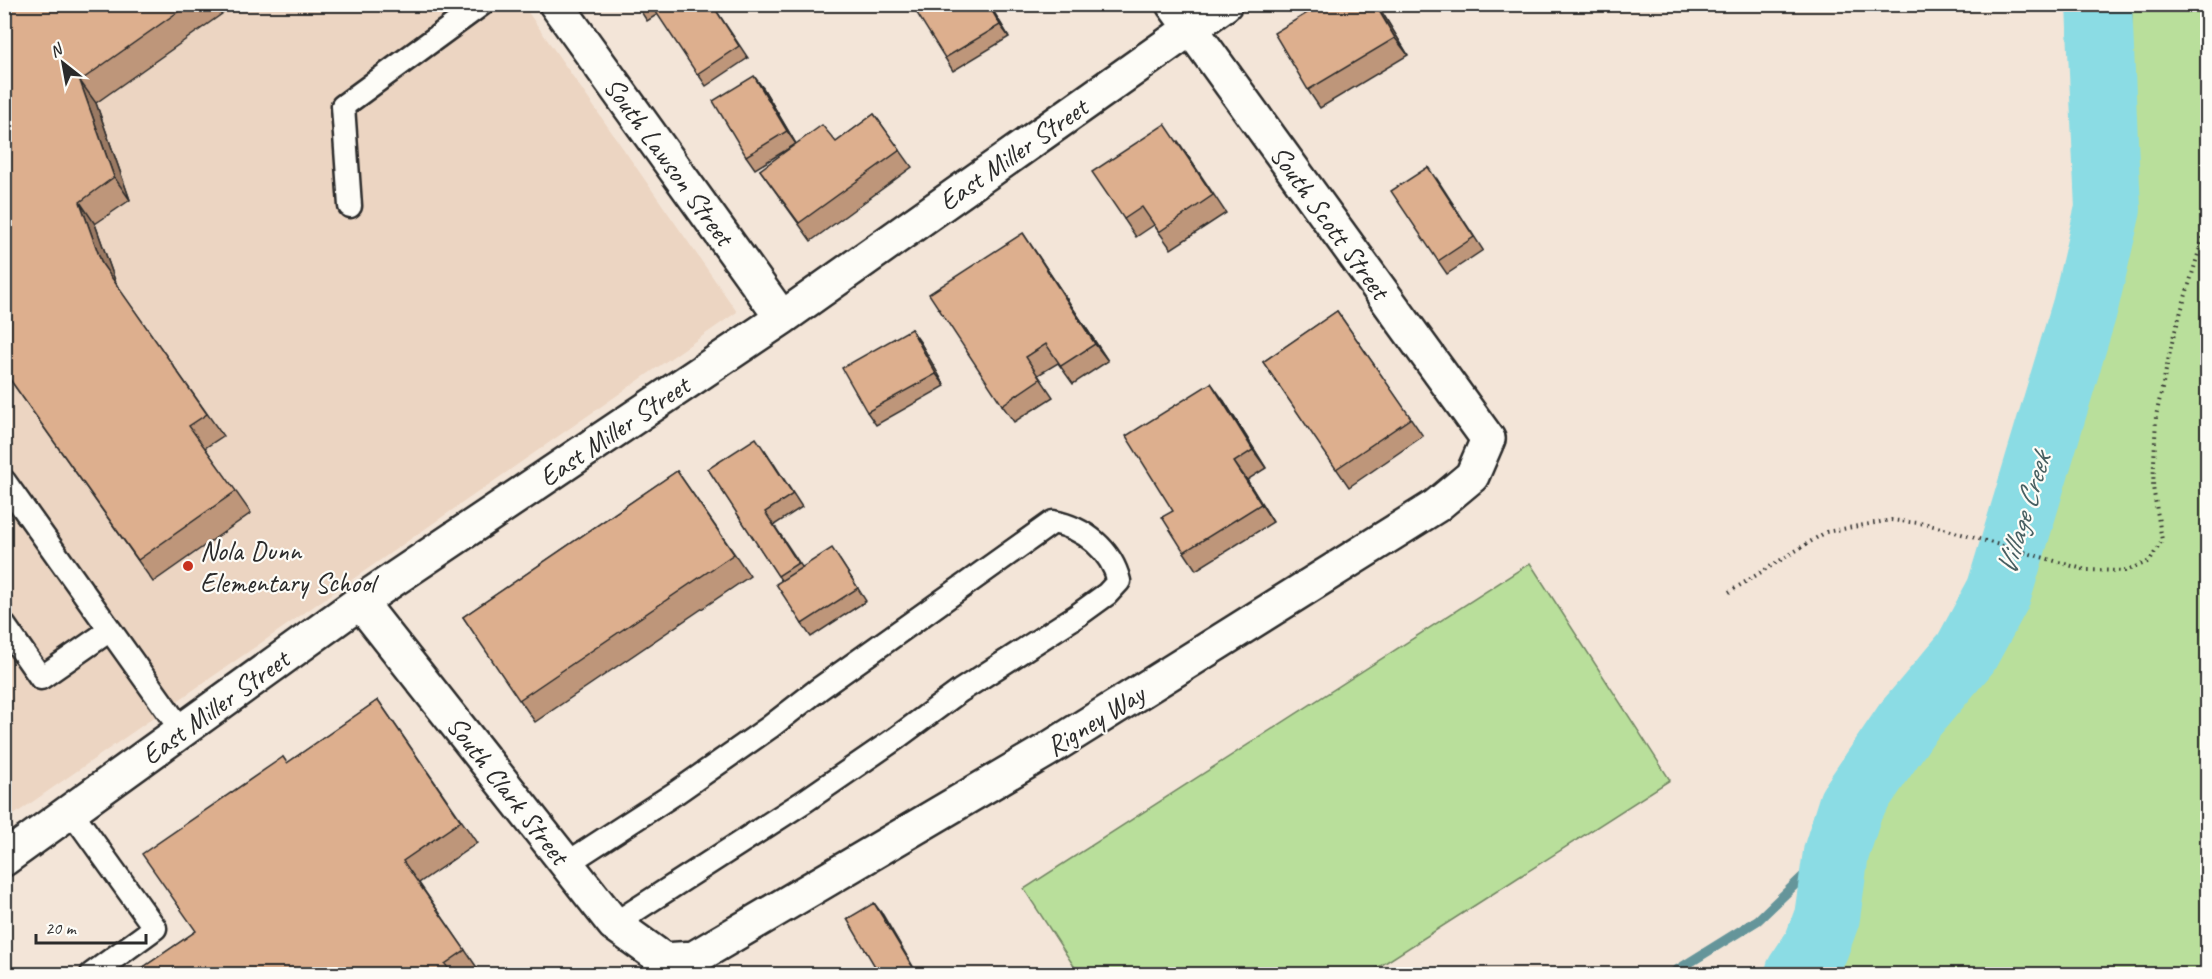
<svg xmlns="http://www.w3.org/2000/svg" width="2212" height="979" viewBox="0 0 2212 979" font-family="Caveat,sans-serif">
<style>
.built{fill:#ecd5c2}
.green{fill:#b9df9b;stroke:#728563;stroke-width:1.5}
.lines{fill:none;stroke-linecap:round;stroke-linejoin:round}
.stream{stroke:#65959a;stroke-width:10}
.river{stroke:#8bdce4;stroke-width:66}
.lane-casing{stroke:#2b2b2b;stroke-width:27}
.street-casing{stroke:#2b2b2b;stroke-width:38}
.path{stroke:#2b2b2b;stroke-width:4;stroke-dasharray:1.5 4.5;stroke-linecap:butt}
.lane{stroke:#fdfcf7;stroke-width:22}
.street{stroke:#fdfcf7;stroke-width:33}
.wall{fill:#be967a;stroke:#2b2b2b;stroke-width:1.5}
.shaded-wall{fill:#9b7a63;stroke:#2b2b2b;stroke-width:1.5}
.building{fill:#ddaf8e;stroke:#2b2b2b;stroke-width:1.5}
.poi-dot{fill:#c8321e;stroke:#fdfcf7;stroke-width:2}
.labels{text-anchor:middle;dominant-baseline:central;stroke-width:4.5;stroke-linejoin:round;paint-order:stroke}
.street-label{font-size:28px;fill:#2b2b2b;stroke:#fdfcf7}
.poi-label{font-size:28px;fill:#2b2b2b;stroke:#fdfcf7;text-anchor:start}
.water-label{font-size:30px;font-style:italic;fill:#486062;stroke:#fdfcf7}
</style>
<rect width="100%" height="100%" fill="#f3e5d8"/>
<filter id="ink" filterUnits="userSpaceOnUse"><feTurbulence type="fractalNoise" baseFrequency=".0167" numOctaves="2"/><feDisplacementMap in="SourceGraphic" scale="12" xChannelSelector="R" yChannelSelector="G"/><feConvolveMatrix kernelMatrix="1 2 1 2 8 2 1 2 1" color-interpolation-filters="sRGB"/></filter>
<g filter="url(#ink)">
<path class="built" d="M5 5H523L737 312 5 821Z"/>
<path class="green" d="M2132 5H2207V974H1828L1868 803 2011 613 2127 226Z
M1530 563 1670 780 1368 974H1079L1024 889Z"/>
<g class="lines">
<path class="stream" d="M1671 974 1758 920 1814 866 1836 853"/>
<path class="river" d="M1798 974 1816 947 1827 917 1836 853 1851 805 1906 724 1966 653 1999 592 2085 307 2108 209 2099 4"/>
<defs>
<path id="lane" d="M350 206 343 106 482 4
M4 481 182 731
M4 625 41 678 110 630
M71 811 155 928 92 974
M566 864 677 792 770 727 819 689 1053 522C1085 528 1111 550 1119 581L1107 594 1078 615 960 691 895 739 805 801 614 924"/>
<path id="street" d="M556 4 782 318
M360 602 614 924 664 960 694 958 1047 750 1436 506 1472 476 1488 439 1173 4
M4 859 360 602 782 318 1225 4"/>
</defs>
<use href="#lane" class="lane-casing"/>
<use href="#street" class="street-casing"/>
<path class="path" d="M1729 592 1826 532 1891 520 1927 524 2086 570 2125 571 2150 561 2162 540 2153 487 2156 416 2173 338 2208 221"/>
<use href="#lane" class="lane"/>
<use href="#street" class="street"/>
</g>
<path class="wall" d="M4 4H236L96 103 130 200 95 224 117 286 223 436 205 448 251 513 153 582 4 371Z
M636 4H712L748 58 706 86 658 14 647 21Z
M989 4 1009 37 953 71 945 58Z
M1377 4 1408 55 1320 108 1308 90Z
M763 88 796 144 755 169 746 156Z
M874 114 912 167 811 241 760 170 836 142Z
M1178 141 1226 213 1171 249 1154 225 1136 237 1124 219Z
M1437 179 1483 250 1447 274 1438 261Z
M1035 251 1108 361 1073 384 1058 363 1038 375 1053 397 1014 422 1002 405Z
M1337 311 1423 436 1349 487 1263 362Z
M911 329 920 342 945 386 876 425 867 412Z
M1224 401 1266 468 1247 480 1273 522 1196 570 1184 552Z
M765 450 802 507 774 525 802 567 840 560 866 601 811 637 802 624 781 580 708 469Z
M677 471 750 576 535 722 463 617Z
M378 700 477 843 419 883 480 972 477 975H132L196 931 283 757 287 763Z"/>
<path class="shaded-wall" d="M988 4H989L1009 37 1000 25Z
M1375 4H1377L1408 55 1395 38Z
M754 76 763 88 796 144 787 131Z
M80 81 96 103 130 200 114 177Z
M80 202 95 224 117 286 102 264Z
M1023 233 1035 251 1108 361 1095 344Z
M911 329 920 342 945 386 936 374Z
M1211 383 1224 401 1266 468 1253 450Z
M1234 462 1247 480 1273 522 1261 504Z
M874 903 883 915 918 975H917Z"/>
<path class="building" d="M4 4H189L80 81 114 177 80 202 102 264 207 414 189 426 236 491 138 560 4 371Z
M636 4H644L638 8Z
M662 4H712L739 46 697 74 654 9Z
M924 4H988L1000 25 945 58 915 10Z
M1322 4H1375L1395 38 1308 90 1274 33Z
M754 76 787 131 746 156 713 101Z
M874 114 900 150 799 223 760 170 822 125 836 142Z
M1165 124 1213 195 1159 232 1142 207 1124 219 1092 172Z
M1428 167 1474 237 1438 261 1391 191Z
M1023 233 1095 344 1061 366 1046 344 1026 357 1040 379 1002 405 929 294Z
M1337 311 1411 418 1336 469 1263 362Z
M911 329 936 374 867 412 842 368Z
M1211 383 1253 450 1234 462 1261 504 1184 552 1162 517 1173 511 1126 436Z
M756 438 793 494 765 512 798 563 778 576 708 469Z
M677 471 734 554 519 700 463 617Z
M832 548 858 588 802 624 776 584Z
M378 700 461 821 403 861 465 950 445 964 453 975H132L196 931 142 854 283 757 287 763Z
M874 903 917 974 915 975H880L847 919Z"/>
</g>
<circle class="poi-dot" cx="188" cy="566" r="6"/>
<g class="labels">
<g class="street-label">
<text transform="translate(1013 154) rotate(-35)">East Miller Street</text>
<text transform="translate(669 161) rotate(54)">South Lawson Street</text>
<text transform="translate(1330 222) rotate(54)">South Scott Street</text>
<text transform="translate(614 431) rotate(-34)">East Miller Street</text>
<text transform="translate(215 707) rotate(-36)">East Miller Street</text>
<text transform="translate(1095 720) rotate(-32)">Rigney Way</text>
<text transform="translate(508 790) rotate(52)">South Clark Street</text>
</g>
<g class="poi-label">
<text x="200" y="550">Nola Dunn<tspan x="200" dy="32">Elementary School</tspan></text>
</g>
<g class="water-label">
<text transform="translate(2023 514) rotate(-73)">Village Creek</text>
</g>
</g>
<rect width="2212" height="979" fill="none" stroke="#fdfcf7" stroke-width="24"/>
<rect x="12" y="12" width="2188" height="955" fill="none" stroke="#2b2b2b" stroke-width="2" filter="url(#ink)"/>
<g transform="translate(63 63) rotate(329)" stroke="#fdfcf7" stroke-width="4.5" paint-order="stroke">
<path d="M0-4.5L10 22L0 15L-10 22Z" fill="#2b2b2b"/>
<text y="-9" font-size="16" font-weight="bold" text-anchor="middle" fill="#2b2b2b">N</text>
</g>
<path d="M36 934v9h110v-9" fill="none" stroke="#2b2b2b" stroke-width="3"/>
<text x="45" y="934" font-size="18" fill="#2b2b2b" stroke="#fdfcf7" stroke-width="4.5" paint-order="stroke">20 m</text>
</svg>
